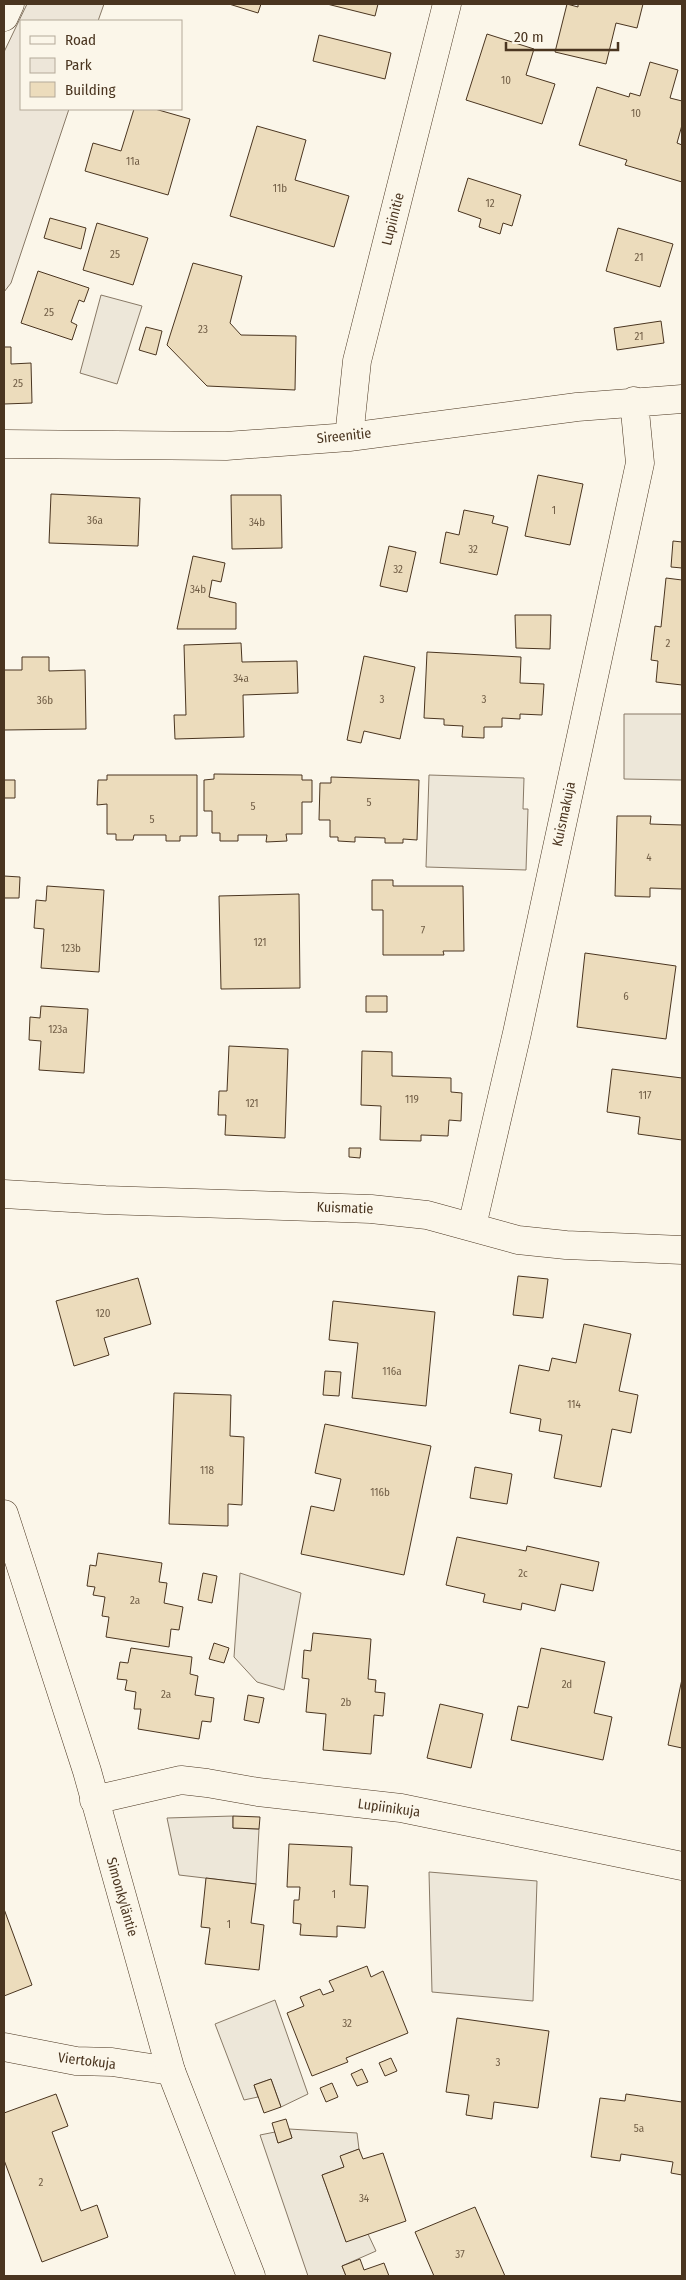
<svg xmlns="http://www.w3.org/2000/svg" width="686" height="2280" viewBox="0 0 686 2280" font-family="'Fira Sans Condensed',sans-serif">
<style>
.green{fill:#ede6d9;stroke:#887966}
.parking{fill:#ede7d9;stroke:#887966}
.building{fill:#ecdcbc;stroke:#4a3520}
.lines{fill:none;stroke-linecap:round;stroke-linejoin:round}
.minor-casing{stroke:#4a3520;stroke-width:29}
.secondary-casing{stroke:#4a3520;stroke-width:29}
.minor{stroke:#fbf6e9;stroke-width:28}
.secondary{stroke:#fbf6e9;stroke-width:28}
.labels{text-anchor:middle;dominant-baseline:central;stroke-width:4;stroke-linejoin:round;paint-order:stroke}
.number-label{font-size:11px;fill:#725f47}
.street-label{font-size:14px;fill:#4a3520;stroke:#fbf6e9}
</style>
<rect width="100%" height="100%" fill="#fbf6e9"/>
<path class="green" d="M27 4H104L98 21H21V109H69L11 283 4 292V52Z"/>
<path class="parking" d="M101 295 142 306 117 384 80 373Z
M624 714H682V780L624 779Z
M429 775 524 778 523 809H528L526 870 426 867Z
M240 1573 301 1593 284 1690 257 1682 234 1657Z
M233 1816V1828L259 1829 256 1884 179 1875 167 1818Z
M429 1872 537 1881 533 2001 432 1992Z
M275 2000 308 2094 281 2107 271 2079 254 2085 258 2097 244 2100 215 2024Z
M289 2129 357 2133 359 2149 341 2156 344 2167 322 2175 346 2241 368 2234 376 2251 342 2266 346 2276H308L260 2135 275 2132 278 2143 292 2138Z"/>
<path class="building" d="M229 4H261L258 13Z
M327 4H378L375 16Z
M567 4 578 7V4H643L637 28 616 23 606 64 555 52Z
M487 34 534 49 526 75 555 84 542 124 466 100Z
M319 35 391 53 385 79 313 61Z
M650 62 678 70 670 98 682 101V125L677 143 682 145V182L625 165 627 160 579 145 597 87 629 97 630 93 640 96Z
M134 109H155L190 119 168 195 85 171 93 143 121 151Z
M257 126 306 140 295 180 349 196 334 247 230 216Z
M468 178 521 195 512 226 503 223 500 234 479 227 481 219 458 211Z
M50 218 86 228 81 249 44 238Z
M97 223 148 238 133 285 83 270Z
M618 228 673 244 660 287 606 271Z
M193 263 242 276 230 323 241 335 296 336 295 390 207 386 167 345Z
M38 271 89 288 84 302 79 300 71 322 77 325 72 340 21 323Z
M661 321 664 343 617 350 614 328Z
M146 327 162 331 156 355 139 350Z
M4 347H11V364L31 363 32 403 4 404Z
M538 475 583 484 570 545 525 536Z
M51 494 140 498 138 546 49 543Z
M231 495H281L282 548 232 549Z
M464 510 494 516 492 523 508 527 497 575 440 563 446 532 459 535Z
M673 541 682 542V568L671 567Z
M389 546 416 552 407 592 380 586Z
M193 556 225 563 221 582 212 580 209 597 236 603V629H177Z
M666 578 682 580V685L656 682 658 661 651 660 655 626 661 627Z
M515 615H551L550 649 516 648Z
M241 643 242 662 297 661 298 693 243 695 244 737 175 739 174 715H186L184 645Z
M427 652 521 657 520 683 544 684 542 715 520 714V719L502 718V727H484V738L462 737 463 726 444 725V719L424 718Z
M364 656 415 667 400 739 364 731 361 743 347 740Z
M22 657H49V671L85 670 86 729 4 730V670H22Z
M214 774 302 775V780H312V802H302V834H286L287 841 266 842 267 835H238V841H220V833H212V811H204V780L214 779Z
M107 775H197V836H180V841H166V835H134L133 840H116V834H107V804L97 805 98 780H107Z
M331 777 419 780 417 840 403 839V843H385V838L355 837V842L338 841V837H330V820H319L320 783H331Z
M4 780H15V798H4Z
M617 816H651L650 824 682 825V889L650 888V897L615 896Z
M4 876 20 877 19 898H4Z
M372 880H393V886H463L464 951H443L444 955H383V910H372Z
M47 886 104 890 99 972 41 968 44 929 34 928 36 900 46 901Z
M299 894 300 988 221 989 219 896Z
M585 953 676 966 666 1039 577 1027Z
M366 996H387V1012H366Z
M41 1006 88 1009 84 1073 39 1070 41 1041 29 1040 30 1017 40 1018Z
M229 1046 288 1049 285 1138 225 1135 226 1115H218L219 1091H227Z
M362 1051 392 1052V1076L451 1078V1092L462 1093 461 1121 449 1120 448 1136 421 1135V1141L380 1140 381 1106 361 1105Z
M612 1069 682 1078V1140L638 1134 640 1117 607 1112Z
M349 1148H361L360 1158 349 1157Z
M518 1276 548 1279 543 1318 513 1315Z
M138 1278 151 1324 104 1338 109 1355 74 1366 56 1301Z
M333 1301 435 1312 426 1406 352 1398 358 1343 329 1340Z
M584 1324 631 1334 619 1391 638 1395 631 1433 612 1429 601 1487 554 1478 562 1435 539 1431 541 1419 510 1413 519 1365 549 1371 552 1358 576 1363Z
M325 1371 341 1372 339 1396 323 1395Z
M174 1393 231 1395 230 1436 244 1437 242 1505 228 1504V1526L169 1524Z
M325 1424 431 1446 404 1575 301 1554 311 1506 334 1511 341 1479 315 1473Z
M475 1467 512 1474 507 1504 470 1498Z
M457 1537 526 1551 527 1546 599 1562 593 1591 561 1584 555 1611 522 1603 521 1610 483 1602 485 1594 446 1585Z
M98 1553 162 1563 159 1582 167 1583 164 1603 183 1607 179 1630 171 1629 169 1647 106 1637 109 1617 102 1616 105 1597 93 1595 95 1587 87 1586 90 1565 96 1566Z
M203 1573 217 1576 212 1603 198 1600Z
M313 1633 371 1639 368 1679 376 1680 375 1692 385 1693 383 1716 374 1715 371 1754 323 1750 326 1714 306 1712 309 1679 302 1678 304 1650 311 1651Z
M214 1643 229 1648 224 1663 209 1659Z
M131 1648 192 1657 190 1674 198 1676 195 1695 214 1698 211 1722 202 1721 199 1739 138 1729 141 1709H134L136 1692 125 1690 127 1680 117 1679 120 1662 128 1663Z
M541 1648 605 1662 594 1713 612 1717 603 1760 511 1740 518 1706 528 1708Z
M682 1679V1748L668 1745Z
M248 1695 264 1698 259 1723 244 1720Z
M440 1704 483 1714 471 1768 427 1758Z
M233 1816 260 1817 259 1829 233 1828Z
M289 1844 352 1847 350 1885 368 1886 365 1928 337 1926V1937L300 1935 301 1924 293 1923 294 1900H299L300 1887H287Z
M206 1878 256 1884 251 1923 264 1925 259 1970 205 1964 210 1928 201 1927Z
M4 1909 32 1985 4 1996Z
M367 1966 371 1977 383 1971 408 2033 346 2058 348 2062 312 2076 287 2013 304 2006 300 1997 320 1989 323 1995 334 1991 329 1981Z
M457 2018 549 2031 538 2108 494 2102 492 2119 466 2115 469 2095 446 2092Z
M391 2058 397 2071 385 2076 379 2063Z
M362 2069 368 2082 357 2086 351 2074Z
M271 2079 281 2107 264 2113 254 2085Z
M332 2083 338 2097 326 2102 320 2088Z
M56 2094 68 2126 52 2132 81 2211 97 2205 108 2237 42 2262 4 2160V2113Z
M626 2094 682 2102V2175L671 2173 673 2162 621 2154 620 2161 591 2157 600 2098 625 2101Z
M286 2119 292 2138 278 2143 272 2123Z
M359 2149 363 2159 383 2153 406 2221 346 2242 322 2175 344 2167 340 2156Z
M475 2207 505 2276H434L415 2232Z
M360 2259 364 2270 384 2263 389 2276H346L342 2266Z"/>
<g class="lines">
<defs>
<path id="minor" d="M349 437 357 361 447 4
M4 444 226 446 349 437 577 407 682 399
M4 1194 105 1200 371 1209 427 1215 518 1240 566 1245 682 1250
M472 1226 517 1033 640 463 634 401
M94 1800 181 1780 207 1783 258 1792 401 1808 682 1866
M4 2047 76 2061 112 2062 171 2071"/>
<path id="secondary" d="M4 17 10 4
M4 1514 87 1771 171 2071 251 2276"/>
</defs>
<use href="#minor" class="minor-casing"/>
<use href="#secondary" class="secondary-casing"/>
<use href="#minor" class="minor"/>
<use href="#secondary" class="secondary"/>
</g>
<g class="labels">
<g class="number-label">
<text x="506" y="80">10</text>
<text x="636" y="113">10</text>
<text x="133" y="161">11a</text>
<text x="280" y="188">11b</text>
<text x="490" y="203">12</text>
<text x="115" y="254">25</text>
<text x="639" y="257">21</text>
<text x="49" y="312">25</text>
<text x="203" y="329">23</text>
<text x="639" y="336">21</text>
<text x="18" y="383">25</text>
<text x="554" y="510">1</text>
<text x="95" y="520">36a</text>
<text x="257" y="522">34b</text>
<text x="473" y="549">32</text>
<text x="398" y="569">32</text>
<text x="198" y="589">34b</text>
<text x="668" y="643">2</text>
<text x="241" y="678">34a</text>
<text x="382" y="699">3</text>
<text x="484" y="699">3</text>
<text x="45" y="700">36b</text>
<text x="369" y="802">5</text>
<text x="253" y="806">5</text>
<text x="152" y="819">5</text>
<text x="649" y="857">4</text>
<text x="423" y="930">7</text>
<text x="260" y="942">121</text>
<text x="71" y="948">123b</text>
<text x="626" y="996">6</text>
<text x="58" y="1029">123a</text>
<text x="645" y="1095">117</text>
<text x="412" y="1099">119</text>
<text x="252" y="1103">121</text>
<text x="103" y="1313">120</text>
<text x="392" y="1371">116a</text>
<text x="574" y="1404">114</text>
<text x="207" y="1470">118</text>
<text x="380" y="1492">116b</text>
<text x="523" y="1573">2c</text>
<text x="135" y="1600">2a</text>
<text x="567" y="1684">2d</text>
<text x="166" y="1694">2a</text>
<text x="346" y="1702">2b</text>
<text x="334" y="1894">1</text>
<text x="229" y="1924">1</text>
<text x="347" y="2023">32</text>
<text x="498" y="2062">3</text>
<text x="639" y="2128">5a</text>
<text x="41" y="2182">2</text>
<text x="364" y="2198">34</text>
<text x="460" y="2254">37</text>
</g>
<g class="street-label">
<text transform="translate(393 219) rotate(-76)">Lupiinitie</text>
<text transform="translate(344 436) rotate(-6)">Sireenitie</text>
<text transform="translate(564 814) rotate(-78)">Kuismakuja</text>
<text transform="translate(345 1208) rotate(2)">Kuismatie</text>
<text transform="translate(389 1808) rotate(8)">Lupiinikuja</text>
<text transform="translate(122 1897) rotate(74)">Simonkyläntie</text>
<text transform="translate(87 2061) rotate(7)">Viertokuja</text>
</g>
</g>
<rect width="686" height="2280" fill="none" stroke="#4a3520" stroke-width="10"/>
<rect x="20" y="20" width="162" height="90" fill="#fbf6e9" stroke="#b4a999"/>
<rect x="30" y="36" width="25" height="8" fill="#fbf6e9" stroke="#b4a999"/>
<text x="65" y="45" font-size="15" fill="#4a3520">Road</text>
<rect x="30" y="58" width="25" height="15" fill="#ede6d9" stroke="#b4a999"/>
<text x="65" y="70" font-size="15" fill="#4a3520">Park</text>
<rect x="30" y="82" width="25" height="15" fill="#ecdcbc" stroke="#b4a999"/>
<text x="65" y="95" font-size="15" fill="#4a3520">Building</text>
<path d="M506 42v8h112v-8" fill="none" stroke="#4a3520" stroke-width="2.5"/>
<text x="514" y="42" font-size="15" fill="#4a3520" stroke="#fbf6e9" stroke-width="4" paint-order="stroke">20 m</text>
</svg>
